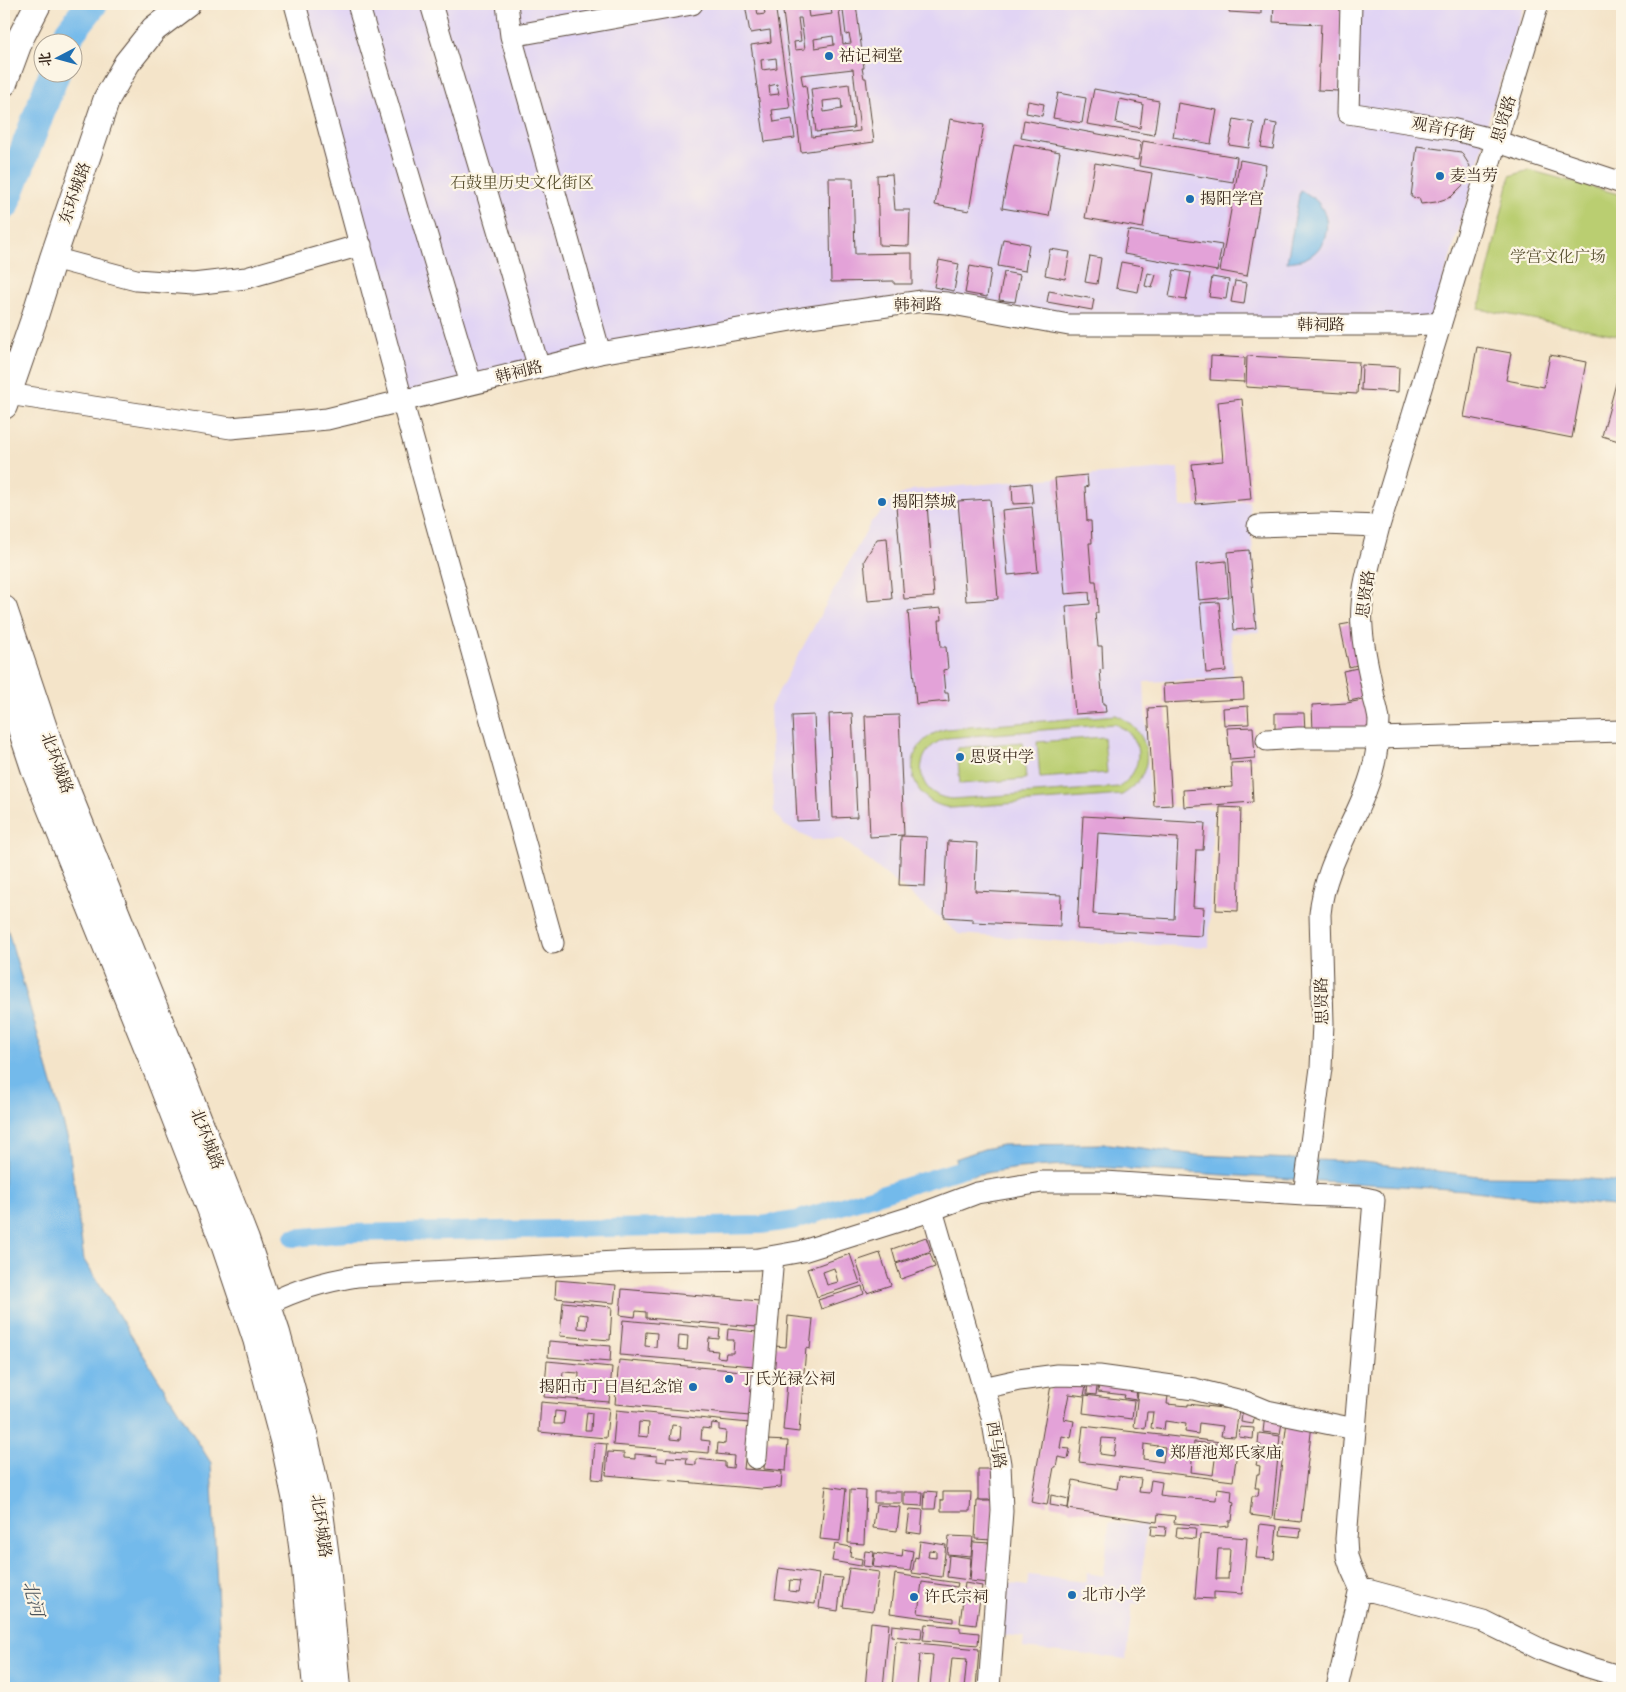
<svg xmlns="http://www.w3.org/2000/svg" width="1626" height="1692" viewBox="0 0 1626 1692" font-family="Cardo,'Noto Serif SC',serif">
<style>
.built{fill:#e1d4f4}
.green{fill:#bace71;stroke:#7a7c48;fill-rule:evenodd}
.water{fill:#73baeb;stroke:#577284}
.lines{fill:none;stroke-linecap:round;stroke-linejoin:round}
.canal{stroke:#73baeb;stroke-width:18}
.river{stroke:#73baeb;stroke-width:31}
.building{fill:#e3a2d8;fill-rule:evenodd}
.minor-casing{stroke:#574638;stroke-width:23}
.major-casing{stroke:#574638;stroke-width:28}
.minor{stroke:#fff;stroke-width:21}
.major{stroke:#fff;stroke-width:26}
.poi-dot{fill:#1f6fb2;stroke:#fcf5e5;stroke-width:2}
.labels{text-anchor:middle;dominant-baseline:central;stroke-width:4.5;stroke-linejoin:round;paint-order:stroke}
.poi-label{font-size:16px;fill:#3b2a1e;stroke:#fcf5e5;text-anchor:start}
.street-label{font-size:16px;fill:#3b2a1e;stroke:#fcf5e5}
.park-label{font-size:16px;fill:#5b5333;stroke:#fcf5e5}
.water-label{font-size:18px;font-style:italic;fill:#4c555c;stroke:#fcf5e5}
</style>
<rect width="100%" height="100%" fill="#fcf5e5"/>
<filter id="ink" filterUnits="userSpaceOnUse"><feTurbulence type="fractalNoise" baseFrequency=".02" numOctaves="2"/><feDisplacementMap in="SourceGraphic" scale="10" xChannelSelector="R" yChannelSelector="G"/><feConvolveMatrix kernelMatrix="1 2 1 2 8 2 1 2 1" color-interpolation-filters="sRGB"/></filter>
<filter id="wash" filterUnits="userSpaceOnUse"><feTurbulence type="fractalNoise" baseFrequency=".0096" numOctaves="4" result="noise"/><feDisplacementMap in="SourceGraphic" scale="20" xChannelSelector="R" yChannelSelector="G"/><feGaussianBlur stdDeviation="1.12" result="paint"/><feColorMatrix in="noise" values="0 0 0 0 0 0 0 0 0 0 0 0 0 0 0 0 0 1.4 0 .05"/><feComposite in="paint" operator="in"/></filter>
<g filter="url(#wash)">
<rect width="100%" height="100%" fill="#f4e4c9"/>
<path class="built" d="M288 4H1524L1487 125 1478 167 1431 319 1077 325 921 293 394 395Z
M1178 468 1181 507 1249 501 1259 632 1231 633 1233 678 1144 682 1150 806 1213 809 1209 947 1070 942 959 934 842 839 812 840 784 825 774 812 770 707 871 522 898 496 912 490Z
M1109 1522 1146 1525 1140 1605 1132 1604 1126 1659 1023 1648 1024 1637 999 1634 1003 1583 1027 1586 1029 1575 1085 1582 1087 1573 1104 1576Z"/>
<path class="green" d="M1529 170 1622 195V336L1479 309 1510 176Z
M1116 715C1153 731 1158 774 1122 795L952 808C903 803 898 741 946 729ZM1114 724C1145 735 1145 770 1119 787L952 799C913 796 911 749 947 738Z
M1104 737 1107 773 1040 778 1037 742Z
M1023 742 1026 779 960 784 957 748Z"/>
<path class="water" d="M1300 190C1307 194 1314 197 1319 204 1333 221 1327 249 1306 258 1300 261 1293 261 1287 262Z
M4 917 68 1140 84 1260 211 1463 222 1688H4Z
M1109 1144 1197 1155 1363 1162 1479 1176 1568 1177 1622 1182V1207L1465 1190 1064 1165 1019 1168 959 1177 955 1159 984 1149 1002 1145Z"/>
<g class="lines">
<path class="canal" d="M293 1238 348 1233 761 1225 796 1220 981 1163"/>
<path class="river" d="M66 42 70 32 92 4
M4 205 55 72"/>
</g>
<g id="blocks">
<path class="building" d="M745 4H756L758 15 765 14 763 4H775L790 108 772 110 774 122 792 119 795 138 765 142 751 45 771 42 770 30 750 33ZM776 58 777 68 762 70 761 60ZM777 84 779 94 770 95 769 86Z
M782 4H807L809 17 832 14 830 4H856L864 68H862L864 78H866L874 142 801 152ZM839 10H843L846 35 849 34 851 43 843 44ZM798 18H801L805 49 795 50 794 42 801 41ZM833 36 834 45 815 48 814 39ZM853 69 860 131 812 137 806 85 803 86 801 75Z
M1230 4H1261V14L1229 12Z
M1274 4H1341L1338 91 1318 90 1321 24 1273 22Z
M849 84 854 128 816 132 811 89ZM841 99 842 109 824 112 823 101Z
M1094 89 1159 101 1154 135 1087 124ZM1120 99 1143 104 1140 128 1116 123Z
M1058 93 1086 98 1082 123 1053 118Z
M1028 101 1044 104 1042 116 1026 113Z
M1178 103 1217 110 1211 144 1173 137Z
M950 119 984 125 969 211 935 205Z
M1234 119 1254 123 1249 148 1229 145Z
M1024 120 1141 142 1138 160 1021 138Z
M1266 122 1277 124 1273 149 1261 147Z
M1143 141 1237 157 1233 182 1139 166Z
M1014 144 1060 152 1049 216 1002 208Z
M1417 146 1461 152 1470 166 1463 185 1451 197 1436 202 1421 204 1419 198 1411 197Z
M1240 160 1266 165 1247 276 1220 271Z
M1095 163 1152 173 1143 228 1085 218Z
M892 174 895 210H910L909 246 879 245 877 175Z
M829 178H853L855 254 912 253V284H894V281L831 282Z
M1128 230 1222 245 1217 271 1124 254Z
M1003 239 1029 244 1025 271 998 266Z
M1050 249 1070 252 1065 279 1045 275Z
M1090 256 1101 258 1097 284 1085 282Z
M939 260 959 264 954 291 934 287Z
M1121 262 1143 266 1138 292 1116 288Z
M970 266 991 270 987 297 965 293Z
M1174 270 1191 273 1186 300 1169 297Z
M1004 272 1020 275 1015 302 999 300Z
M1148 273 1156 275 1152 288 1145 286Z
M1212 277 1229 280 1226 299 1209 297Z
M1235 281 1247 283 1244 304 1231 302Z
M1049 291 1094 299 1092 310 1047 302Z
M1477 347 1511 353 1506 380 1544 387 1550 355 1586 362 1572 438 1464 417Z
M1211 356 1245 358 1244 382 1210 380Z
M1247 356 1359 362 1357 394 1246 387Z
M1362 365 1399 367 1398 392 1361 390Z
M1618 376 1622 377V442L1602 436Z
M1242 399 1251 499 1196 504 1192 464 1223 461 1218 402Z
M1087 475 1088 486 1085 487 1087 521H1091L1092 543H1089L1092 581H1096L1097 591 1098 613H1095L1098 646H1102L1103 669 1100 670 1103 704H1105L1106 712 1075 714 1066 606 1090 604 1089 592 1065 594 1055 478Z
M1031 483 1033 503 1013 504 1012 485Z
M990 499 998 599 966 601 958 501Z
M927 504 934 597 904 599 896 506Z
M1032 507 1038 572 1008 575 1002 510Z
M887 538 892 599 868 601 864 561 877 539Z
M1249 550 1256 628 1234 630 1228 552Z
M1226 561 1229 597 1199 600 1196 564Z
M1219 602 1226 671 1206 673 1200 603Z
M941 608 942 620H939L941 647H946L948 669 943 670 945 693H948L949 701 916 704 908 611Z
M1357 622 1366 663 1349 667 1340 625Z
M1367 666 1373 696 1349 701 1343 671Z
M1243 679 1244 699 1164 703 1163 684Z
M1373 698 1370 726 1365 729 1313 731 1312 705 1347 703Z
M1248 706 1249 724 1224 725 1223 708Z
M1166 707 1172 805 1154 806 1148 708Z
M852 713 857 817 833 818 829 714Z
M1275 713H1304L1305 730H1275Z
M814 715 819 820 797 821 792 716Z
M899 715 904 835 870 837 865 716Z
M1253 727 1255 758 1230 760 1227 728Z
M1251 762 1253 802 1184 807 1183 790 1232 787 1231 763Z
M1220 807 1241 808 1238 911 1216 910Z
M1083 816 1205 823 1203 850H1196L1193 907 1204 908 1202 936 1077 929ZM1098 833 1178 838 1174 919 1093 914Z
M901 836 927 837 925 886 899 885Z
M948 841 977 843 975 891 1061 895 1060 926 973 922V919L944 917Z
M926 1237 931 1251 896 1263 892 1249Z
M880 1253 891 1285 867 1293 856 1261Z
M930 1253 935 1267 901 1279 896 1264Z
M850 1254 860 1283 817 1297 807 1269ZM834 1268 838 1282 827 1285 823 1272Z
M556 1280 616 1285 614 1303 555 1298Z
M862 1286 864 1294 821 1309 818 1300Z
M622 1289 759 1301 757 1327 646 1318V1312L636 1311 635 1317 620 1315Z
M563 1302 612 1307 610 1340 560 1336ZM579 1314 588 1315 587 1329 578 1328Z
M788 1316 813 1319 810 1349 806 1348 799 1432 783 1430 788 1372 773 1371 775 1346 786 1347Z
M623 1320 720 1329 719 1339 709 1338 708 1350 718 1351 717 1357 725 1358 726 1353H733L734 1340H727L728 1329 757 1332 754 1366 620 1355ZM646 1332 657 1333 656 1347 645 1346ZM679 1335 688 1336 687 1350 678 1349Z
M549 1341 611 1346 610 1362 548 1357Z
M619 1360 754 1372 750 1416 615 1404Z
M547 1361 612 1367 609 1402 544 1397ZM563 1372 579 1373 578 1395 561 1393Z
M1052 1379 1086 1385 1084 1396 1069 1394 1064 1419 1074 1421 1071 1438 1062 1436 1060 1448 1070 1449 1068 1459 1058 1457 1056 1467H1054L1047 1505 1031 1502Z
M1088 1379 1098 1380 1096 1395 1087 1394Z
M1099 1381 1137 1385 1136 1400 1124 1398 1125 1395 1098 1392Z
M1138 1392 1168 1396 1167 1404 1188 1406V1404L1239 1410 1235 1437 1221 1436 1223 1426 1199 1423 1198 1434 1185 1432 1186 1424 1165 1421 1164 1430 1151 1428 1153 1412H1147L1145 1429 1134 1427Z
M1085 1395 1134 1401 1132 1419 1083 1413Z
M541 1402 609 1408 606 1438 539 1432ZM555 1411 565 1412 563 1424H554ZM587 1412 592 1413 591 1430H585Z
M1243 1406 1256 1407 1253 1424 1241 1422Z
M616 1410 749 1423 744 1469 782 1472 781 1487 761 1489 606 1475 608 1452 624 1453V1458L635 1459V1454L657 1456V1461L666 1462 667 1457 687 1458 686 1464 696 1465V1459L725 1462V1467L733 1468 734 1456 717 1454 718 1443 725 1444 726 1431 719 1430V1424L712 1423 711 1429 702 1428 701 1440 710 1441 709 1453 613 1445ZM639 1422 649 1423 648 1437 638 1436ZM672 1425 681 1426 680 1440 670 1439Z
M1265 1415 1283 1417 1280 1434 1263 1432Z
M1287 1421 1312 1424 1301 1522 1275 1519Z
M1083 1426 1238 1444 1233 1481 1079 1462ZM1102 1438 1116 1439 1114 1456 1100 1454ZM1194 1442 1217 1444 1213 1475 1191 1472ZM1144 1444 1165 1447 1163 1462 1143 1459Z
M1240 1427 1254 1428 1253 1439 1239 1437Z
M1259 1433 1280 1436 1272 1518 1250 1515 1252 1496H1258L1259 1488H1255L1257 1474H1259L1260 1466 1256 1465 1261 1445H1258Z
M766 1440 788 1441 786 1471 764 1469Z
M595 1443 607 1444 603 1480 592 1479Z
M978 1469H994V1500H978Z
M1119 1476 1141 1479 1139 1492 1149 1493 1151 1480 1162 1482 1160 1495 1167 1496 1216 1500 1217 1488 1232 1490 1231 1501 1234 1502 1232 1521H1229V1526L1219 1527 1174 1523 1175 1516 1158 1514 1157 1522 1068 1509 1073 1480 1117 1489Z
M826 1486 846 1489 840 1541 820 1539Z
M850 1490 866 1491 864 1544 848 1543Z
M925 1491 937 1492 935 1509H924Z
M874 1492H902V1503H874Z
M904 1492H923L922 1506 904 1505Z
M943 1492H971L970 1511H941V1500H943Z
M1051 1495 1069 1499 1068 1508 1050 1505Z
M977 1501H994L992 1540 975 1539Z
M876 1505 900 1507 897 1531 873 1528Z
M910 1509 923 1510 921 1534 907 1532Z
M1260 1524 1277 1526 1274 1559 1256 1558Z
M1152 1526 1166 1527 1165 1536 1151 1535Z
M1177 1527 1196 1528 1195 1539 1176 1537Z
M1281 1527 1301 1529 1300 1537 1280 1535Z
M1200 1534 1247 1538 1242 1594 1214 1592V1599L1195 1598ZM1218 1549H1230L1228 1579H1216Z
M949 1536 973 1537 971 1556 947 1554Z
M920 1541 946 1545 942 1577 912 1573 915 1557 918 1558ZM929 1550 936 1551V1558L928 1557Z
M973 1542 991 1543 988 1583 970 1581Z
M835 1544 851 1547 850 1557 862 1559 861 1566 832 1561Z
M903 1549 913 1551 910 1571 873 1567 875 1553 902 1557Z
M865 1551 874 1552 872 1567 863 1566Z
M949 1555 971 1558 969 1580 947 1577Z
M779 1568 819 1574 815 1604 775 1599ZM790 1580 800 1581 798 1592 789 1591Z
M849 1568 879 1572 873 1611 843 1607Z
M895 1574 958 1583 957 1587 922 1582 918 1613 953 1618V1622L890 1613Z
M823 1576 842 1578 838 1611 819 1608Z
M965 1583 982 1586 976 1625 960 1623Z
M871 1622 889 1624 883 1688H865Z
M925 1624 960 1627V1631L979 1633 978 1645 923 1640Z
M892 1625 922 1628 921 1639 891 1636Z
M896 1641 979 1649 976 1688H964L967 1659 952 1658 949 1688H892ZM920 1654 933 1655 930 1687 917 1686Z"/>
</g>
</g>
<g filter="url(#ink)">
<use href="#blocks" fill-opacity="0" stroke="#574638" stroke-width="1"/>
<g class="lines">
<defs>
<path id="minor" d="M295 4 402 400 553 943
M358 4 471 384
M431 4 539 368
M507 4 511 36 600 353
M1351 4 1348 113 1451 129 1483 137 1622 183
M511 36 692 4
M53 258 136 280 193 284 246 278 361 245
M8 394 231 428 327 419 600 353 803 318 922 301 947 303 1069 325H1413L1441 323
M1258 526 1322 524 1379 526
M1267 740 1298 738H1378L1622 731
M1304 1195 1321 1068 1323 1023 1320 914C1325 856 1367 810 1376 754 1378 743 1379 731 1379 720 1378 712 1376 705 1374 698 1370 674 1363 650 1362 627 1359 593 1371 559 1379 526L1538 4
M932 1210 992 1417 1000 1464 1002 1511 989 1688
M268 1304C297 1289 326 1281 358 1276L633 1261 758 1259 803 1251 921 1214 977 1193 1042 1182H1105L1304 1195 1360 1197 1374 1200 1346 1539 1347 1556 1351 1568 1360 1588 1337 1688
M983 1388 1019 1380 1057 1375 1099 1376 1194 1389 1245 1402 1267 1411 1355 1429
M756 1458 773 1257
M1360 1588 1483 1621 1542 1650 1582 1665 1622 1677"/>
<path id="major" d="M4 83 21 37 38 4
M4 406 33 322 53 258 107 98 127 63 154 29 187 4
M4 609 55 761 174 1056 246 1240 277 1333 305 1438 318 1497 327 1565 338 1688
M4 677 34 768 154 1064 225 1247 256 1339 284 1444 296 1501 305 1568 316 1688"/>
</defs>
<use href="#minor" class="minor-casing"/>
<use href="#major" class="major-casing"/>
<use href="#minor" class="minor"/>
<use href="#major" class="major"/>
</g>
</g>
<g class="poi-dot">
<circle cx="829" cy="56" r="5"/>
<circle cx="1440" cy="176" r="5"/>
<circle cx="1190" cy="199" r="5"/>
<circle cx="882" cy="502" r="5"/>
<circle cx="960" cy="757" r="5"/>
<circle cx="729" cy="1379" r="5"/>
<circle cx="693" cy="1387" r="5"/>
<circle cx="1160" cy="1453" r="5"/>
<circle cx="1072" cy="1595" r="5"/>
<circle cx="914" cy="1597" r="5"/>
</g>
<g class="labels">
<g class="poi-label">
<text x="839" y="56">祜记祠堂</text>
<text x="1450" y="176">麦当劳</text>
<text x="1200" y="199">揭阳学宫</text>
<text x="892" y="502">揭阳禁城</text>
<text x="970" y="757">思贤中学</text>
<text x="739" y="1379">丁氏光禄公祠</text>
<text x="683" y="1387" text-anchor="end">揭阳市丁日昌纪念馆</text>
<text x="1170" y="1453">郑厝池郑氏家庙</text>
<text x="1082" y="1595">北市小学</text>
<text x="924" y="1597">许氏宗祠</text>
</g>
<g class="street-label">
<text transform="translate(1504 119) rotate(-73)">思贤路</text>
<text transform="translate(1443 129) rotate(11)">观音仔街</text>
<text transform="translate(75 193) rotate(-71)">东环城路</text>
<text transform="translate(918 305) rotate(-1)">韩祠路</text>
<text x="1321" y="325">韩祠路</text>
<text transform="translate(519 372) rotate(-14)">韩祠路</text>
<text transform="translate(1366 594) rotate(-82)">思贤路</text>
<text transform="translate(57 763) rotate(70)">北环城路</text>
<text transform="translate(1322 1001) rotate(-91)">思贤路</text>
<text transform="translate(207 1139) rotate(69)">北环城路</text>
<text transform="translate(996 1445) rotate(80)">西马路</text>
<text transform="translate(321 1526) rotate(82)">北环城路</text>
</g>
<g class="park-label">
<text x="522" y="183">石鼓里历史文化街区</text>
<text x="1558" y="257">学宫文化广场</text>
</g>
<g class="water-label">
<text transform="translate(33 1599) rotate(76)">北河</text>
</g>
</g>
<rect width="1626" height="1692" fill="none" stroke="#fcf5e5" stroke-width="20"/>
<g transform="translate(58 58) rotate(264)"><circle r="24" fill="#fcf5e5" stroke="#afa495"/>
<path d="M0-4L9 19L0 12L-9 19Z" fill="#1f6fb2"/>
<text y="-8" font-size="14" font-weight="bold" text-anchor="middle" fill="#3b2a1e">北</text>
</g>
</svg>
